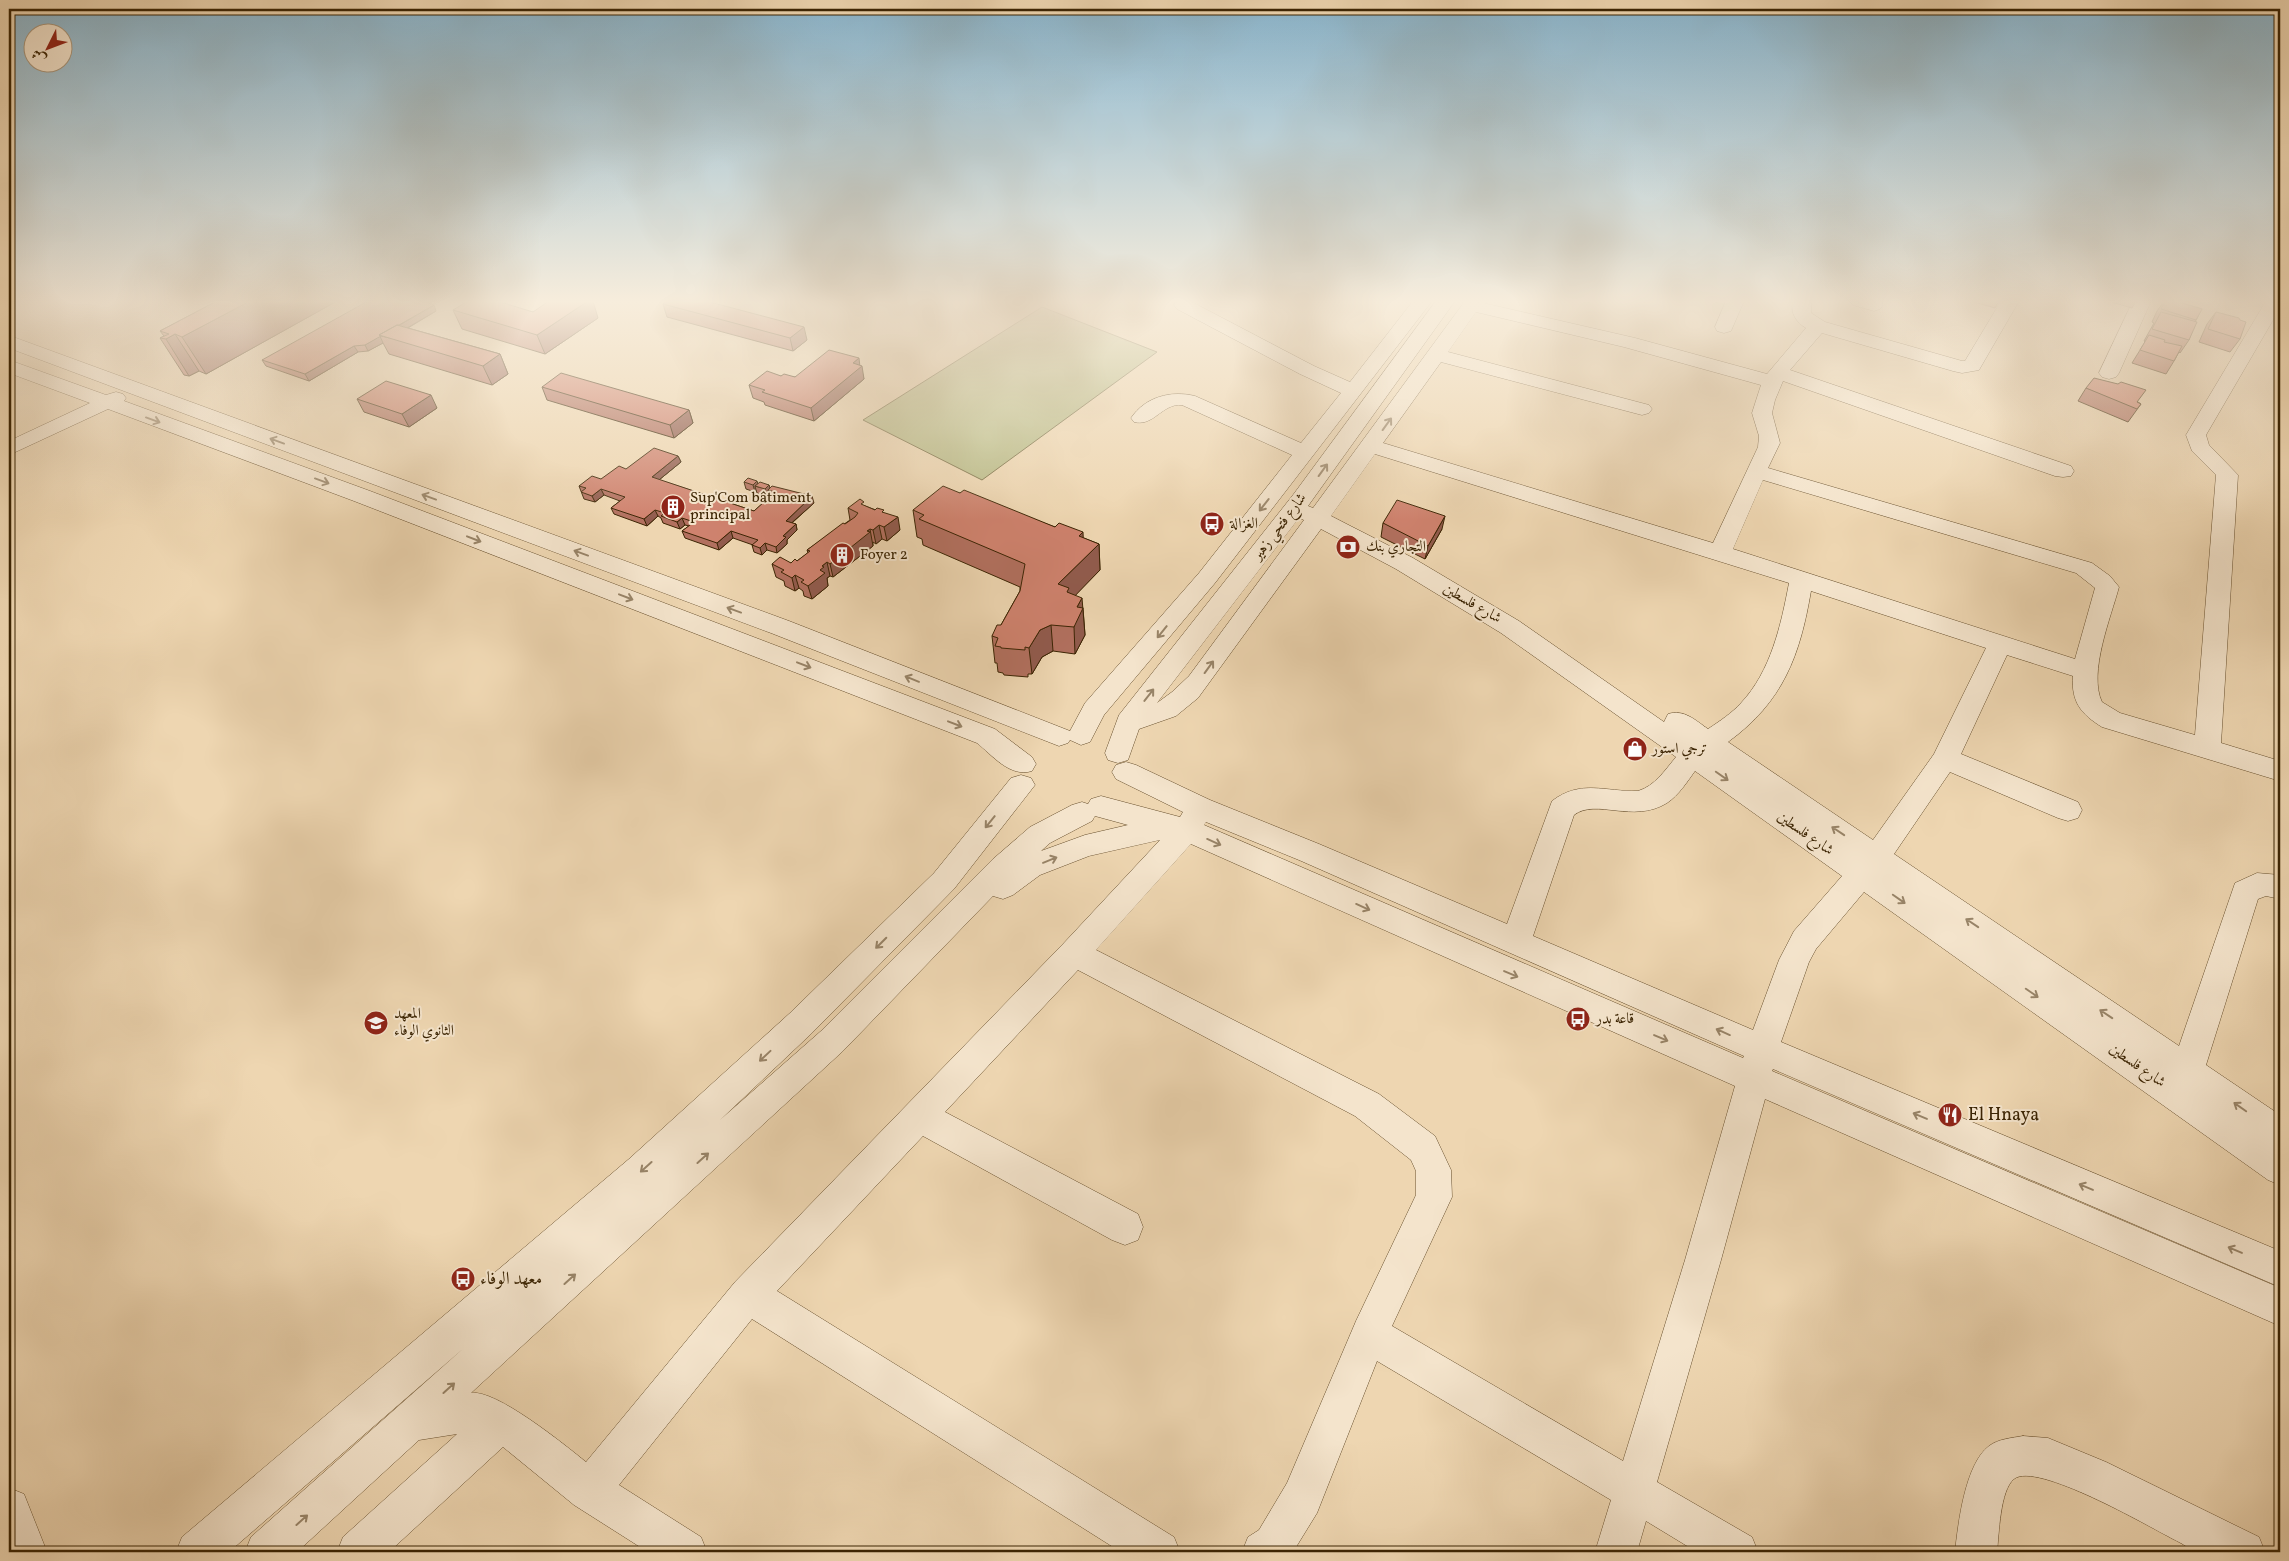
<svg xmlns="http://www.w3.org/2000/svg" width="2289" height="1561" viewBox="0 0 2289 1561" font-family="Vollkorn,Amiri,serif">
<style>
.green{fill:#bbbd89;stroke:#7b7046}
.lines{fill:none;stroke-linecap:round;stroke-linejoin:round}
.minor-casing{stroke:#68502e;stroke-width:1}
.minor{fill:#f4e4cc;fill-rule:evenodd}
.wall{fill:#b2705f;stroke:#3b2403}
.shaded-wall{fill:#915b4d;stroke:#3b2403}
.building{fill:#cf826e;stroke:#3b2403}
.oneway{stroke:#988468}
.labels{text-anchor:middle;dominant-baseline:central;stroke-width:4;stroke-linejoin:round;paint-order:stroke}
.poi-label{font-size:15px;fill:#3b2403;stroke:#f4e4cc;text-anchor:start}
.street-label{font-size:15px;fill:#3b2403;stroke:#f4e4cc}
.near-poi-label{font-size:18px;fill:#3b2403;stroke:#f4e4cc;text-anchor:start}
</style>
<rect width="100%" height="100%" fill="#eed6b1"/>
<filter id="stains"><feTurbulence type="fractalNoise" baseFrequency=".004" numOctaves="4"/><feColorMatrix values="0 0 0 0 .2 0 0 0 0 .09 0 0 0 0 .02 0 0 0 .5 -.17"/></filter>
<radialGradient id="worn" r=".72"><stop offset=".6" stop-color="#630" stop-opacity="0"/><stop offset="1" stop-color="#630" stop-opacity=".3"/></radialGradient>
<path class="green" d="M1042 307 1157 352 982 480 863 420Z"/>
<g class="lines">
<defs>
<path id="minor" d="M1176 301H1190L1314 366 1350 382 1413 301H1432L1215 583 1104 715 1090 742 1081 745 1070 740 1068 743 1059 746 771 633 9 348V336L16 338 789 621 1070 731 1085 703 1199 573 1292 455 1182 405C1162 403 1154 427 1134 422L1131 418C1145 397 1171 390 1195 396L1301 443 1341 393 1300 374 1177 309 1174 305Z
M1436 301H1455L1308 506 1313 508 1465 301H1484L1483 303 1635 338 1767 374 1806 328C1796 322 1790 313 1793 301H1811V313L1825 322 1962 361H1965L2001 301H2019L1979 370 1962 373 1953 371 1822 333 1790 370 2071 466 2074 471 2071 476 2063 477 2055 476 1783 381 1775 400 1772 413 1780 443 1768 468 2092 563 2110 576 2119 587C2111 617 2088 673 2102 702L2120 713 2195 735 2216 475 2192 451 2186 435 2266 301H2280V308L2206 435 2209 445 2238 475 2221 743 2280 761V781L2102 727C2081 714 2071 702 2073 676L2007 655 1961 754 2078 802 2082 810 2078 818 2068 821 2058 818 1950 772 1894 854 2179 1046 2235 883 2257 873 2280 875V899L2266 896 2258 899 2206 1065 2280 1115V1185L2268 1180 1864 892 1816 949 1809 962 1781 1042 2280 1251V1287L1773 1069 1772 1071 2280 1288V1326L1765 1099 1721 1260 1657 1482 1752 1537 1758 1552H1697L1646 1521 1637 1552H1595L1611 1500 1377 1361 1317 1513 1293 1552H1242L1248 1537 1259 1530 1287 1483 1356 1321 1416 1195V1171L1411 1160 1355 1116 1078 970 945 1112 1138 1214 1143 1227 1138 1240 1125 1245 1112 1240 923 1136 777 1291 1174 1537 1180 1552H1121L752 1319 619 1485 701 1537 707 1552H648L574 1505 503 1447 389 1552H337L343 1537 457 1434 419 1440 297 1552H245L251 1537 465 1347 229 1552H176L182 1537 629 1159 790 1013 934 873 1011 778 1021 775 1031 778 1035 785 954 889 812 1033 720 1120 821 1031 993 859 1030 827 1072 805 1082 802 1088 804 1091 799 1101 796 1180 817 1183 812 1116 779 1112 772 1116 765 1126 762 1136 765 1210 800 1319 844 1507 924 1552 801C1581 779 1605 792 1638 791 1655 786 1665 770 1676 757L1501 633 1396 569 1321 529 1198 698 1176 716 1139 729 1128 760 1118 763 1108 760 1105 753 1119 715 1293 495ZM1476 312 1624 347 1761 385 1752 413 1759 436 1758 447 1713 543 1383 443 1441 362 1642 415 1649 413 1652 409 1649 405 1448 352ZM1375 454 1789 583C1781 625 1771 671 1741 703 1732 713 1720 721 1708 729 1695 720 1684 709 1668 714L1664 722 1519 621 1413 558 1331 516ZM1763 480 2076 573 2095 588 2075 659 1733 549ZM1299 518 1304 520 1189 676 1172 692 1157 703ZM1811 591 1986 648 1934 754 1873 840 1728 742C1783 702 1800 656 1811 591ZM1695 771 1842 876 1794 931 1779 960 1753 1030 1533 936 1574 815C1596 798 1633 824 1667 803 1679 795 1687 782 1695 771ZM1095 816 1128 825 1085 835 1041 851 1050 843 1092 821ZM1206 822 1299 860 1744 1056 1743 1058 1204 825ZM1160 840 1063 944 735 1282 586 1462C565 1445 496 1389 471 1393L843 1051 993 896 1003 899 1013 895 1040 875 1089 856ZM1191 844 1735 1086 1685 1260 1623 1461 1392 1326 1452 1197 1451 1170 1435 1136 1379 1094 1096 950Z
M1726 301H1744L1731 331 1724 333 1717 331 1715 327Z
M1850 301H1881L1883 305 1880 309 1874 311 1853 305Z
M2133 301H2151L2119 373 2116 377 2109 379 2102 377 2099 373Z
M9 360 106 395 116 392 123 394 126 398 124 401 370 491 995 729 1032 757 1036 764 1032 771C1010 778 992 755 977 743L354 501 108 409 9 455V441L90 403 9 373Z
M2023 1436 2048 1438 2106 1462 2259 1537 2265 1552C2247 1552 2218 1556 2201 1552 2192 1551 2182 1543 2173 1539 2148 1526 2036 1461 2014 1479 2000 1490 1999 1535 1997 1552H1955C1958 1524 1965 1464 1989 1446 1998 1439 2012 1438 2023 1436Z
M9 1488 24 1494 47 1552H9Z"/>
</defs>
<use href="#minor" class="minor-casing"/>
<use href="#minor" class="minor"/>
</g>
<path class="wall" d="M217 301H337L206 374 199 371 189 376 184 375 160 338 164 336 160 331Z
M1971 301H1999L1995 308Z
M2108 301H2136L2132 308Z
M2164 301H2175L2202 309 2195 322 2189 340 2180 353 2179 352 2174 361 2166 374 2132 363 2145 342 2144 341 2154 323 2152 322 2157 311Z
M663 304 807 340 793 351 667 317Z
M453 310 533 312 598 318 545 354 462 329Z
M436 311 408 328 500 354 508 374 492 385 389 354 383 343 368 351 358 352 309 381 266 366 262 360Z
M2216 312 2240 339 2230 352 2199 342 2207 324Z
M860 365 864 379 814 421 765 405 764 402 753 398 749 385 781 376 795 377Z
M542 387 689 410 693 423 674 438 547 400Z
M2086 388 2138 402 2141 404 2128 422 2078 401Z
M357 399 437 408 409 427 364 412Z
M678 456 681 462 659 480 754 511 770 497 769 494 766 496 757 493 756 490 755 492 746 489 744 482 769 485 770 488 814 503 792 523 796 524 797 530 787 540V544L777 553 767 550 762 555 754 552 752 545H753L733 538 719 550 685 538 682 531 689 526 685 525 680 529 663 523 661 518 658 516 647 526 614 514 611 508 620 501 604 495 595 502 584 499 579 486Z
M960 493 1055 527 1099 544 1100 570 1075 595 1083 608 1085 635 1075 654 1053 651 1042 657 1032 674H1028V677L1004 675 1003 673 998 672 997 663H995L992 636 1001 625 1020 591V587L923 545 922 539 917 537 913 510Z
M865 506 884 513 900 530 887 541 882 539 876 544 873 542V546L833 577 830 576 827 578 828 586 812 599 804 596 803 591 799 588 795 591 785 586 784 581 776 577 772 564 791 563 797 561 808 553 807 550 850 520 848 508Z
M1383 523 1442 529 1425 559 1381 537Z"/>
<path class="shaded-wall" d="M250 301H337L206 374 182 337Z
M588 301H593L598 318 545 354 537 335Z
M434 305 436 311 390 338 381 336Z
M804 327 807 340 793 351 790 338Z
M175 334 199 371 189 376 166 339Z
M380 336 383 343 368 351 365 345Z
M354 346 358 352 309 381 305 374Z
M500 354 508 374 492 385 483 366Z
M859 358 860 367 862 366 864 379 814 421 811 408 853 363Z
M431 395 437 408 409 427 402 414Z
M689 410 693 423 674 438 670 425Z
M678 456 681 462 654 484 652 477Z
M757 481 759 487 755 486 756 490 755 492 753 485Z
M769 485 771 491 768 490 769 494 766 496 765 489Z
M601 489 604 495 595 502 592 496Z
M812 496 814 503 787 527 786 521Z
M655 510 658 516 647 526 644 519Z
M1445 516 1442 529 1425 559 1428 546Z
M898 517 900 530 887 541 884 527Z
M682 518 685 525 680 529 677 522Z
M796 524 797 530 787 540V544L777 553 776 547 783 536Z
M879 525 882 539 876 544 873 530Z
M870 529 873 546 833 577 830 564Z
M731 531 733 538 719 550 717 543Z
M1083 532 1084 558 1079 536Z
M765 543 767 550 762 555 760 548Z
M1099 544 1100 570 1070 601 1058 584Z
M827 562 830 576 827 578 828 586 812 599 808 586 822 566Z
M795 575 799 588 795 591 792 578Z
M1082 598 1085 635 1075 654 1074 627 1077 607Z
M1051 625 1053 651 1042 657 1032 674 1029 648 1040 630Z"/>
<path class="building" d="M217 301H250L182 337 175 334 166 339 160 338 169 334 160 331Z
M368 301H422L434 305 399 325H397L379 335 381 336 365 345 354 346 305 374 262 360Z
M468 301H497L533 312 549 301H588L537 335 453 310Z
M667 301H706L804 327 790 338 663 304Z
M2165 301H2175L2202 309 2196 320 2161 309Z
M2161 312 2197 322 2189 340 2152 329Z
M2216 312 2239 318 2240 320 2246 322 2240 339 2208 329Z
M397 325 500 354 483 366 379 335Z
M2149 335 2165 340 2164 342 2182 346 2174 361 2140 350Z
M829 350 859 358 853 363 862 366 811 408 762 392 765 390 749 385 767 371 781 376 784 374 795 377Z
M561 373 689 410 670 425 542 387Z
M2094 378 2118 384 2121 382 2146 390 2137 402 2141 404 2137 409 2086 388Z
M386 381 431 395 402 414 357 399Z
M654 448 678 456 652 477 754 511 775 492 768 490 772 486 812 496 786 521 796 524 783 536 786 537 776 547 765 543 760 548 752 545 758 540 731 531 717 543 682 531 694 522 682 518 677 522 661 516 665 513 655 510 644 519 611 508 625 497 601 489 592 496 581 492 586 488 579 486 592 476 601 479 619 466 626 469Z
M748 478 757 481 753 485 744 482Z
M760 482 769 485 765 489 755 486Z
M943 486 960 493 964 490 1055 527 1059 523 1083 532 1079 536 1099 544 1058 584 1069 588 1067 592 1082 598 1077 607 1083 608 1074 627 1051 625 1040 630 1029 648 1025 647V650L1001 648V647L995 646 998 638 992 636 997 625H1001L1020 591 1025 564 919 519 924 515 913 510Z
M860 499 864 502 861 504 875 510 877 508 884 510 882 512 898 517 884 527 879 525 873 530 870 529 867 531 870 532 830 564 827 562 822 566 824 567 820 570 825 573 808 586 801 582 804 580 795 575 792 578 781 572 784 570 772 564 780 557 791 563 795 559 797 561 810 551 807 550 843 523 845 524 855 517 858 513 848 508Z
M1397 500 1445 516 1428 546 1383 523Z"/>
<defs><path id="oneway-shaft" d="M-6 0H5M1.5-3L5.5 0L1.5 3" fill="none" stroke-width="1.6" stroke-linecap="round" stroke-linejoin="round" transform="scale(1.25)"/></defs>
<g class="oneway">
<use href="#oneway-shaft" transform="translate(153 420) rotate(20)"/>
<use href="#oneway-shaft" transform="translate(1387 424) rotate(-54)"/>
<use href="#oneway-shaft" transform="translate(277 441) rotate(-160)"/>
<use href="#oneway-shaft" transform="translate(1323 470) rotate(-54)"/>
<use href="#oneway-shaft" transform="translate(322 481) rotate(20)"/>
<use href="#oneway-shaft" transform="translate(429 497) rotate(-160)"/>
<use href="#oneway-shaft" transform="translate(1264 505) rotate(128)"/>
<use href="#oneway-shaft" transform="translate(474 539) rotate(21)"/>
<use href="#oneway-shaft" transform="translate(581 553) rotate(-160)"/>
<use href="#oneway-shaft" transform="translate(626 597) rotate(21)"/>
<use href="#oneway-shaft" transform="translate(734 610) rotate(-160)"/>
<use href="#oneway-shaft" transform="translate(1162 632) rotate(129)"/>
<use href="#oneway-shaft" transform="translate(804 665) rotate(21)"/>
<use href="#oneway-shaft" transform="translate(1209 667) rotate(-54)"/>
<use href="#oneway-shaft" transform="translate(912 679) rotate(-158)"/>
<use href="#oneway-shaft" transform="translate(1149 695) rotate(-52)"/>
<use href="#oneway-shaft" transform="translate(955 724) rotate(21)"/>
<use href="#oneway-shaft" transform="translate(1722 776) rotate(35)"/>
<use href="#oneway-shaft" transform="translate(990 822) rotate(129)"/>
<use href="#oneway-shaft" transform="translate(1838 831) rotate(-146)"/>
<use href="#oneway-shaft" transform="translate(1214 842) rotate(24)"/>
<use href="#oneway-shaft" transform="translate(1050 860) rotate(-22)"/>
<use href="#oneway-shaft" transform="translate(1899 899) rotate(35)"/>
<use href="#oneway-shaft" transform="translate(1363 907) rotate(24)"/>
<use href="#oneway-shaft" transform="translate(1972 923) rotate(-146)"/>
<use href="#oneway-shaft" transform="translate(881 943) rotate(135)"/>
<use href="#oneway-shaft" transform="translate(1511 974) rotate(23)"/>
<use href="#oneway-shaft" transform="translate(2032 993) rotate(35)"/>
<use href="#oneway-shaft" transform="translate(2106 1014) rotate(-146)"/>
<use href="#oneway-shaft" transform="translate(1723 1032) rotate(-156)"/>
<use href="#oneway-shaft" transform="translate(1661 1038) rotate(23)"/>
<use href="#oneway-shaft" transform="translate(765 1056) rotate(137)"/>
<use href="#oneway-shaft" transform="translate(2240 1107) rotate(-145)"/>
<use href="#oneway-shaft" transform="translate(1920 1116) rotate(-157)"/>
<use href="#oneway-shaft" transform="translate(703 1158) rotate(-42)"/>
<use href="#oneway-shaft" transform="translate(646 1167) rotate(138)"/>
<use href="#oneway-shaft" transform="translate(2086 1187) rotate(-157)"/>
<use href="#oneway-shaft" transform="translate(2235 1250) rotate(-157)"/>
<use href="#oneway-shaft" transform="translate(570 1279) rotate(-42)"/>
<use href="#oneway-shaft" transform="translate(449 1388) rotate(-42)"/>
<use href="#oneway-shaft" transform="translate(302 1520) rotate(-42)"/>
</g>
<linearGradient id="sky" x2="0" y2="1"><stop stop-color="#89b6cf"/><stop offset="0.58" stop-color="#f7eddc"/><stop offset="1" stop-color="#f7eddc" stop-opacity="0"/></linearGradient>
<rect width="2289" height="520" fill="url(#sky)"/>
<defs>
<symbol id="building-disc" viewBox="-11 -11 22 22"><circle r="9.5" fill="#8f2418" stroke="#f4e4cc"/><path d="M-4-6H4V6H1V3H-1V6H-4ZM-2.5-4.3h1.7v1.8h-1.7ZM.8-4.3h1.7v1.8H.8ZM-2.5-1h1.7V.8h-1.7ZM.8-1h1.7V.8H.8Z" fill="#fff"/></symbol>
<symbol id="bus-disc" viewBox="-11 -11 22 22"><circle r="9.5" fill="#8f2418" stroke="#f4e4cc"/><path d="M-5-6H5V4H4V6H2V4H-2V6H-4V4H-5ZM-3.5-4V0h7V-4ZM-3.5 1.2v1.5H-2V1.2ZM2 1.2v1.5H3.5V1.2Z" fill="#fff"/></symbol>
<symbol id="bank-disc" viewBox="-11 -11 22 22"><circle r="9.5" fill="#8f2418" stroke="#f4e4cc"/><path d="M-6-4H6V4H-6ZM0-2.3a2.3 2.3 0 1 0 0 4.6a2.3 2.3 0 1 0 0-4.6Z" fill="#fff"/></symbol>
<symbol id="shop-disc" viewBox="-11 -11 22 22"><circle r="9.5" fill="#8f2418" stroke="#f4e4cc"/><path d="M-5-2.5h2.3a2.7 3.5 0 0 1 5.4 0H5L5.5 6h-11ZM-1.5-2.5h3a1.5 2.3 0 0 0-3 0Z" fill="#fff"/></symbol>
<symbol id="school-disc" viewBox="-11 -11 22 22"><circle r="9.5" fill="#8f2418" stroke="#f4e4cc"/><path d="M0-5L7-2L0 1L-7-2ZM-4 1L0 2.5L4 1V4Q0 6-4 4Z" fill="#fff"/></symbol>
<symbol id="restaurant-disc" viewBox="-11 -11 22 22"><circle r="9.5" fill="#8f2418" stroke="#f4e4cc"/><path d="M-5-6h1v4h1v-4h1v4h1v-4h1v5L-1.5 .5V6h-2V.5L-5-1ZM5-6V6H3V1.5H1.5Q1.5-4 5-6Z" fill="#fff"/></symbol>
</defs>
<g fill-rule="evenodd">
<use href="#building-disc" x="659" y="493" width="28" height="28"/>
<use href="#bus-disc" x="1198" y="510" width="28" height="28"/>
<use href="#bank-disc" x="1334" y="533" width="28" height="28"/>
<use href="#building-disc" x="828" y="541" width="28" height="28"/>
<use href="#shop-disc" x="1621" y="735" width="28" height="28"/>
<use href="#bus-disc" x="1564" y="1005" width="28" height="28"/>
<use href="#school-disc" x="362" y="1009" width="28" height="28"/>
<use href="#restaurant-disc" x="1936" y="1101" width="28" height="28"/>
<use href="#bus-disc" x="449" y="1265" width="28" height="28"/>
</g>
<g class="labels">
<g class="poi-label">
<text x="690" y="498">Sup'Com bâtiment<tspan x="690" dy="17">principal</tspan></text>
<text x="1230" y="524">الغزالة</text>
<text x="1366" y="547">التجاري بنك</text>
<text x="860" y="555">Foyer 2</text>
<text x="1652" y="749">ترجي استور</text>
<text x="394" y="1014">المعهد<tspan x="394" dy="17">الثانوي الوفاء</tspan></text>
<text x="1596" y="1019">قاعة بدر</text>
</g>
<g class="street-label">
<text transform="translate(1280 527) rotate(-53)">شارع فتحي زهير</text>
<text transform="translate(1472 604) rotate(30)">شارع فلسطين</text>
<text transform="translate(1805 834) rotate(35)">شارع فلسطين</text>
<text transform="translate(2137 1066) rotate(35)">شارع فلسطين</text>
</g>
<g class="near-poi-label">
<text x="1968" y="1115">El Hnaya</text>
<text x="480" y="1279">معهد الوفاء</text>
</g>
</g>
<rect width="2289" height="1561" fill="none" stroke="#eed6b1" stroke-width="30"/>
<rect x="10" y="10" width="2269" height="1541" fill="none" stroke="#3b2403" stroke-width="2.5"/>
<rect x="15" y="15" width="2259" height="1531" fill="none" stroke="#3b2403"/>
<g transform="translate(48 48) rotate(228)"><circle r="24" fill="#f4e4cc" stroke="#aa977c"/>
<path d="M0-4L9 19L0 12L-9 19Z" fill="#8f2418"/>
<text y="-8" font-size="14" font-weight="bold" text-anchor="middle" fill="#3b2403">ش</text>
</g>
<rect width="100%" height="100%" filter="url(#stains)"/>
<rect width="100%" height="100%" fill="url(#worn)"/>
</svg>
